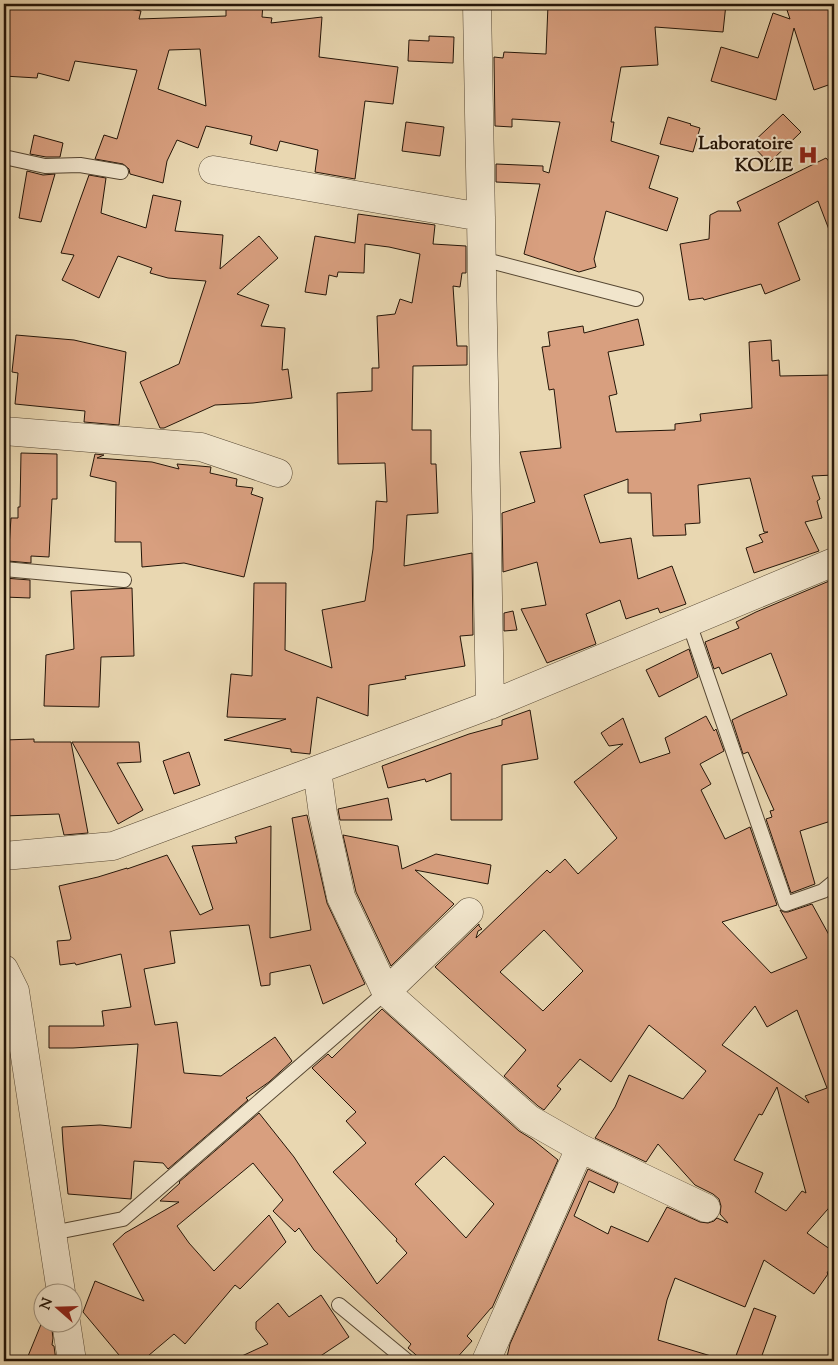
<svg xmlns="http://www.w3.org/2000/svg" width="838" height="1365" viewBox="0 0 838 1365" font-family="'Sorts Mill Goudy',serif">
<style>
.building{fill:#d89f7f;stroke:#241508;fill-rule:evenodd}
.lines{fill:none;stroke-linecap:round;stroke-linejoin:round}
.lane-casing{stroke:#554632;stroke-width:16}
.street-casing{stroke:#554632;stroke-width:29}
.lane{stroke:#f1e5cc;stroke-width:14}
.street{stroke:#f1e5cc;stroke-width:28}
.labels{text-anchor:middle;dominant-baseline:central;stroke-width:4;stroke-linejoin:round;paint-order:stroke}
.poi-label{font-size:19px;font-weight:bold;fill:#241508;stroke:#f1e5cc;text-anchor:end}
</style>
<rect width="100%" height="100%" fill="#e9d7b1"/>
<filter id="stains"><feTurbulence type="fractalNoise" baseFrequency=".004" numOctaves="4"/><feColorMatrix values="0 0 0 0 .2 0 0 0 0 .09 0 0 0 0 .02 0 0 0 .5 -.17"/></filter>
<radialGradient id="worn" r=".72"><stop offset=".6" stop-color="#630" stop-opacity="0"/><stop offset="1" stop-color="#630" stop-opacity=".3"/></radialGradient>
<path class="building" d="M6 4H101L141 11 139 19 226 16V4H263L262 17 272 18 271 23 322 17 319 57 398 67 393 104 365 101 355 179 315 172 318 150 280 141 277 151 250 144 252 136 206 126 198 148 177 140 167 161 163 183 130 174 129 169 123 164 95 159 104 135 117 139 137 70 75 61 69 81 38 73 37 78 4 76V12H6ZM200 49 206 106 158 89 169 50Z
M617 4H726L723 32 655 27 658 65 621 67 611 122H614L611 141 659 156 649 188 678 198 667 231 606 211 594 259 596 267 579 272 524 254 540 184 496 182V164L543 166V171L549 173 560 122 512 119V127L495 126 494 57 503 58 504 52 546 54 548 5 617 7Z
M785 4H834V83L814 90 794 28 776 100 711 81 721 47 758 58 773 13 790 19Z
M429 36 454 37 453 63 408 61 409 40 429 41Z
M783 114 801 132 769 163 751 144Z
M668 117 691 124 690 125 700 128 693 152 660 144Z
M406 122 444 127 440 156 402 151Z
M34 135 63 143 60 157H46L30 154Z
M826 158 834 167V240H833L818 201 778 223 800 280 765 294 761 284 704 300 703 298 689 300 680 244 709 239 710 215 718 211H741L737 202Z
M27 171 43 175 55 174 41 222 19 218Z
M89 175 106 178 101 213 146 228 153 195 181 201 175 231 223 235 220 269 259 236 278 258 237 294 269 305 261 326 285 328 282 370 288 369 292 398 253 403 215 405 164 428H160L140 382 179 364 206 281 168 278 150 273 152 268 118 256 99 298 62 280 74 255 61 253Z
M358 214 435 225 433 244 466 246V273H462L460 287 453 286 457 346H467V365L413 366 412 430H431V464H436L438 513 407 515 404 566 472 553 473 635 460 636 465 666 405 676 406 679 369 685 368 716 317 697 310 754 291 752V749L224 740 286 719 227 717 231 674 252 676 254 583H286L285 650 332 668 322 610 365 601 373 549 376 501 387 502 385 463 338 464 337 393 372 391V368H379L377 316 395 314 400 299 412 303 420 254 389 247 365 244 364 273 338 272 337 277 329 275 326 295 305 292 315 236 355 243Z
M638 319 644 345 608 352 617 394 609 396 616 432 675 430V424L701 421 700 414 752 408 749 342 771 340 772 361 779 360 780 376 834 375V475L812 476 820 499 817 501 822 518 805 522 819 551 754 573 746 548 763 542 759 535 768 532H764L750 478 698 485 700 523 685 524 686 535 653 536 651 493H628V479L584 495 600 543 631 538 638 579 672 566 686 604 660 613 658 608 626 619 620 600 586 614 596 644 547 663 521 609 546 605 537 562 503 572 502 513 535 502 520 452 561 448 554 389 549 390 542 347 550 346 548 332 583 326 584 333Z
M16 335 74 340 126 352 119 425 84 422 85 411 15 404 18 373 12 372Z
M21 453 57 454V499H52L49 557 31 556V563L8 561 11 518H18V507H20Z
M95 454 104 455 97 458 152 462 179 469 177 464 211 467 210 473 237 479 236 486 253 488 251 494 263 498 244 577 184 563 142 567 141 542H115L116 482 90 476Z
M4 578 30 580V598L4 597Z
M834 579V820L800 831 815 884 791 893 766 819 772 817 770 811 774 810 748 752 743 754 732 720 744 714 787 695 771 653 722 674 719 667 714 669 705 642 739 628 736 622 756 612Z
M132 588 134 656 101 657 99 707 44 706 46 655 74 649 71 591Z
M513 611 517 630 504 631V613Z
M689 649 698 677 659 697 646 670Z
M530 710 538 759 502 765V820H451V773L426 782 425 779 388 788 382 766 469 734 502 725V720Z
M706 716 714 731 716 729 724 751 700 764 711 784 701 790 725 839 750 827 777 905 722 922 771 973 807 958 780 910 784 912H788L812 904 834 944V1202L807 1233 834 1252V1262L827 1273 828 1274 814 1294 764 1260 745 1307 675 1278 667 1300 658 1340 711 1356V1361H506L510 1344 588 1169 618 1183 614 1193 589 1181 574 1216 608 1234 611 1226 648 1242 667 1207 700 1222 708 1223 714 1221 717 1218 728 1223 720 1214 721 1206 719 1199 713 1194 695 1185 658 1144 646 1162 595 1138 615 1107 629 1075 683 1099 706 1071 649 1025 611 1082 580 1059 557 1086 561 1089 544 1110 538 1106 504 1076 526 1050 435 967 479 924V926L482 929 478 931 476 938 547 870 550 873 565 859 578 874 617 838 574 782 623 744 609 746 601 733 623 718 640 763 670 753 665 738ZM544 930 583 971 543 1011 500 972ZM755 1006 767 1027 797 1010 827 1088 805 1096 809 1103 722 1045ZM777 1087 806 1193 802 1191 786 1211 755 1192 763 1173 734 1160 759 1114 762 1115Z
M34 739V742H71L88 833 64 835 59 814 4 816V740Z
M72 742H139L141 762 117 763 143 810 118 824Z
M189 752 200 785 174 794 163 761Z
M388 798 392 820H340L338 809Z
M307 815 327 903 365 984 323 1004 310 965 270 973V985L261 986 249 925 170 931 175 963 144 969 155 1025 177 1022 184 1073 221 1076 275 1037 292 1061 269 1082 246 1098 248 1100 168 1169 163 1163 134 1161 131 1199 68 1194 63 1144 62 1127 100 1125 131 1128 138 1044 73 1048H49V1026H104L102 1011 131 1007 121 954 76 965 75 963 60 965 57 941 70 940 71 938 59 886 98 877 127 868V869L167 855 200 915 213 909 192 846 237 843 235 837 271 826 270 938 311 930 292 818Z
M343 835 398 846 402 869 436 854 491 865 488 884 415 870 454 904 391 966 356 892Z
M382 1009 519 1131 532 1139 558 1160 492 1308H491L467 1336 472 1341 454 1361H423L408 1348 411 1344 314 1250 299 1228 295 1232 273 1211 283 1200 253 1163 177 1226 189 1243 214 1271 269 1215 286 1242 240 1289 235 1285 185 1344 174 1334 142 1361H124L83 1312 95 1281 144 1301 113 1244 125 1233 179 1202 160 1201 180 1183 179 1182 259 1113 294 1157 377 1284 407 1253 396 1241 397 1239 333 1172 366 1143 346 1121 356 1112 312 1068 328 1054 332 1058ZM444 1156 494 1204 466 1238 415 1184Z
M321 1295 349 1337 313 1361H231L268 1344 256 1329V1322L278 1303 289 1317Z
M754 1308 776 1316 760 1361H734Z
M42 1322H51L53 1338 52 1345 54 1346 56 1361H26Z"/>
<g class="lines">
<defs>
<path id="lane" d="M4 157 45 166 80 165 121 172
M482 259 636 299
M4 569 124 580
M689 623 786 904 823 891 834 882
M52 1233 123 1219 386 992
M339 1305 407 1361"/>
<path id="street" d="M477 4 490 705
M213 170 481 217
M4 431 201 447 278 473
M317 770 323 814 341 897 386 992 469 912
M4 856 113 846 490 705 834 562
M4 969 15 991 61 1292
M386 992 529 1119 580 1148 706 1208
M66 1322 72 1361
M486 1361 580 1148"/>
</defs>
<use href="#lane" class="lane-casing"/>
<use href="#street" class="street-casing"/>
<use href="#lane" class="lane"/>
<use href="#street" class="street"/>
</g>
<defs>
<symbol id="hospital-bare" viewBox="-9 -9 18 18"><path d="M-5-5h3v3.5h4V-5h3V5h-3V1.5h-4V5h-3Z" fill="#8f2418" stroke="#f1e5cc" stroke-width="2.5" paint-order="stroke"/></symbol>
</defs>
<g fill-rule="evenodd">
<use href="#hospital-bare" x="794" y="141" width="28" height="28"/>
</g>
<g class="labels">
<g class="poi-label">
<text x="793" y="144">Laboratoire<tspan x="793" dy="22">KOLIE</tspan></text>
</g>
</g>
<rect width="838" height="1365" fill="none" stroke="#e9d7b1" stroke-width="20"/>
<rect x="5" y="5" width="828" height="1355" fill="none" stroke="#241508" stroke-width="2.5"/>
<rect x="10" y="10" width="818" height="1345" fill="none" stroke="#241508"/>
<g transform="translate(58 1308) rotate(290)"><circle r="24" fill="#f1e5cc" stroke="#9f927e"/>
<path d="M0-4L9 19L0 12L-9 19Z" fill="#8f2418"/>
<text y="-8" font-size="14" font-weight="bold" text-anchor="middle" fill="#241508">N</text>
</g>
<rect width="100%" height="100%" filter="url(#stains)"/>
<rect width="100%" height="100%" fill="url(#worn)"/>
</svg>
